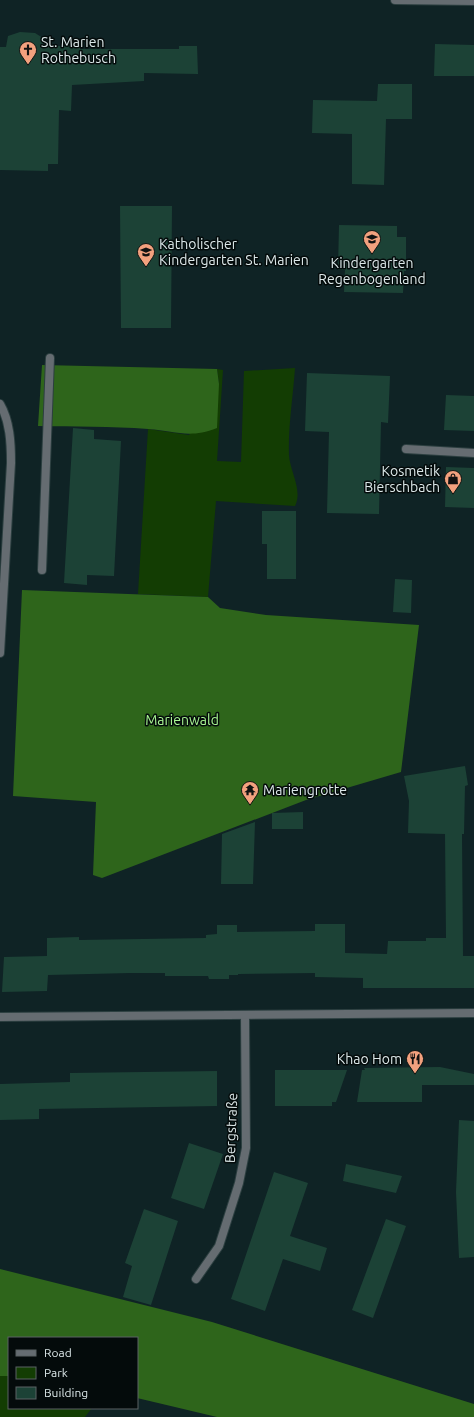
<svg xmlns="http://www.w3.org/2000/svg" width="474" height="1417" viewBox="0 0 474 1417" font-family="Ubuntu,sans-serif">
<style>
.green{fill:#133d03}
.forest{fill:#2e651b}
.building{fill:#1c4236}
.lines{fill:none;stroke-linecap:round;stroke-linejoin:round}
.service-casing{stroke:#2c3f40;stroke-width:10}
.minor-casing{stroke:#2c3f40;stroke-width:10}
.tertiary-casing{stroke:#2c3f40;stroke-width:10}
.service{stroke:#656c71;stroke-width:8}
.minor{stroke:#656c71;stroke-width:8}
.tertiary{stroke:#656c71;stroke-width:8}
.labels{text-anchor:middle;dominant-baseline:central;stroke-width:3;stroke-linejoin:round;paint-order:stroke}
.poi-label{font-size:14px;fill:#dce8e9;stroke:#040b0b;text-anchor:start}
.park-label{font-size:14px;fill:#a9f693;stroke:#040b0b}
.street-label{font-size:14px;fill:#dce8e9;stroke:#040b0b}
</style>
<rect width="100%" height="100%" fill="#0f2325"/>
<path class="green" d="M295 368C293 397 288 427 289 455 290 472 303 490 295 506L216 501 208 597 138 594 148 429 189 435 219 384 217 369 223 370 217 461 241 462 244 371Z
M0 1376H9V1408H92L85 1417H0Z"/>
<path class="forest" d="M42 365 217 369 219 384 217 428C189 439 176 431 148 429 111 426 74 427 38 426Z
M22 590 208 597 220 608 266 615 419 625 401 772 306 800 102 878 93 875 96 802 13 796Z
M0 1269 212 1322 474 1404V1417H217L137 1398V1338H9V1376H0Z"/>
<path class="building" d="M20 32 35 33 43 38V46H80V49H179V46H197L198 74 144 73V81L72 85 71 111 59 110 58 164H48V171L0 170V47H6L8 36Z
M435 44 474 45V76H434Z
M378 84H412V119H386L384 185 352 184V134L312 133 313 100 377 101Z
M120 206H172L171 328H121Z
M339 225 397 226V237H406V271H404L403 293 344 292 345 270H338Z
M307 373 390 376 388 423 381 422 379 514 327 513 329 432 305 431Z
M446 395 474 396V431L444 430Z
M73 428 94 430V439L121 441 114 576 87 575V585L64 583Z
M446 467 474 468V508L445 507Z
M262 511H296V579H267V544H262Z
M395 579 412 580 411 613 393 612Z
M465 766 468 785 465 786 464 834H462L463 956H474V988H363V978L315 977V973L238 974V975H229V979H209L208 976H165V973H130L48 975 47 991 2 992 4 957 47 956V938L79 937V940L206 938V935L217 934V925H237V932L315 931V924H345V953L387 954 388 941H426V938H446L445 834 408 833 409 801 404 776Z
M303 812V829H272V813Z
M255 822 253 884H221L222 834Z
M440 1067 474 1074V1085H422V1102H357L362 1070H365L364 1068Z
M275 1070H347L336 1102H332V1106H275Z
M217 1071V1106L39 1109V1119L0 1120V1084L70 1082V1073Z
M459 1120 474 1121V1257L459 1258 456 1192Z
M189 1143 223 1154 204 1209 171 1198Z
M346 1164 402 1176 396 1193 343 1181Z
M274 1172 308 1183 290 1236 327 1248 320 1271 283 1259 265 1311 231 1299Z
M144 1209 178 1221 151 1305 123 1297 132 1266 125 1263Z
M386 1219 406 1226 373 1318 352 1310Z"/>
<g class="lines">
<defs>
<path id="service" d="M42 570 50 358"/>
<path id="minor" d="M395 0 474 1
M0 404C10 421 11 443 11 463L0 653
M406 449 474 453
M196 1279 219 1246 239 1183 246 1148 245 1016"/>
<path id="tertiary" d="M0 1017 474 1013"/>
</defs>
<use href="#service" class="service-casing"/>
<use href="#minor" class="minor-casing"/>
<use href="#tertiary" class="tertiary-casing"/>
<use href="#service" class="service"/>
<use href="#minor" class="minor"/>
<use href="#tertiary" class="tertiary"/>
</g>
<defs>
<symbol id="church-pin" viewBox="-11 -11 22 30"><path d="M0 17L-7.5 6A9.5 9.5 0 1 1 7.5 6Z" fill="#f2a17e" stroke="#040b0b"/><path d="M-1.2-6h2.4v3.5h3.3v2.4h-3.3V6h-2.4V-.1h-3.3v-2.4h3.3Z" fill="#111"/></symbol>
<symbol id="school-pin" viewBox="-11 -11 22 30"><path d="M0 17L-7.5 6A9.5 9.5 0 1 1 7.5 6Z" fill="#f2a17e" stroke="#040b0b"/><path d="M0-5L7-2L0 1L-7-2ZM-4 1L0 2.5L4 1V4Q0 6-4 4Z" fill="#111"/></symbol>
<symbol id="shop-pin" viewBox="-11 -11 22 30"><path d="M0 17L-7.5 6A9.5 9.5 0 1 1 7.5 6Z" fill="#f2a17e" stroke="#040b0b"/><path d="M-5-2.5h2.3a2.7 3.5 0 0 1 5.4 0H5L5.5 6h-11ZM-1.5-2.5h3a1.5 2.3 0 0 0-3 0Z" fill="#111"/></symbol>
<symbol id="temple-pin" viewBox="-11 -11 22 30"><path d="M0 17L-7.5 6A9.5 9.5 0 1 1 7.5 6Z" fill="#f2a17e" stroke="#040b0b"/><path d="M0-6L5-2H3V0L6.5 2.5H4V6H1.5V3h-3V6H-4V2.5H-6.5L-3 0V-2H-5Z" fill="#111"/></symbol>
<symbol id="restaurant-pin" viewBox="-11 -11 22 30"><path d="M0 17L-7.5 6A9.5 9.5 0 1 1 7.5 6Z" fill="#f2a17e" stroke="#040b0b"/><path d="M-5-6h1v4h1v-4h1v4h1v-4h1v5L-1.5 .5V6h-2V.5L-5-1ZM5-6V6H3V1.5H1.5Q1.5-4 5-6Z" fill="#111"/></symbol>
</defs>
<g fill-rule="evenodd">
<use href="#church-pin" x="18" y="40" width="20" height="27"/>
<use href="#school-pin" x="362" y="229" width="20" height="27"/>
<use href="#school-pin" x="136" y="242" width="20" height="27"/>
<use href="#shop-pin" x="443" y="469" width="20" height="27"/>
<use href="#temple-pin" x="240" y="780" width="20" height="27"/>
<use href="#restaurant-pin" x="405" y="1049" width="20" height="27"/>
</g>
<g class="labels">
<g class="poi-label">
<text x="41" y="42">St. Marien<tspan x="41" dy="16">Rothebusch</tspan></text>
<text x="159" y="244">Katholischer<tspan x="159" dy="16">Kindergarten St. Marien</tspan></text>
<text x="372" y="263" text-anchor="middle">Kindergarten<tspan x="372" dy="16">Regenbogenland</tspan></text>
<text x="440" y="471" text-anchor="end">Kosmetik<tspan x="440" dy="16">Bierschbach</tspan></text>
<text x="263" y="790">Mariengrotte</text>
<text x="402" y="1059" text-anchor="end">Khao Hom</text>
</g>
<g class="park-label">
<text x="182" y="720">Marienwald</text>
</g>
<g class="street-label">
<text transform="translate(231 1128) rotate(-88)">Bergstraße</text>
</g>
</g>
<rect x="8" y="1337" width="130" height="72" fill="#040b0b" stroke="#5a6364"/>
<rect x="16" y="1350" width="20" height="6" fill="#656c71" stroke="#5a6364"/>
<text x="44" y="1357" font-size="12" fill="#dce8e9">Road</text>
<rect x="16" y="1367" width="20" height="12" fill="#133d03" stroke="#5a6364"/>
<text x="44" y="1377" font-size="12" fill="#dce8e9">Park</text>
<rect x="16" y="1387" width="20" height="12" fill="#1c4236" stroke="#5a6364"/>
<text x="44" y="1397" font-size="12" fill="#dce8e9">Building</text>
</svg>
